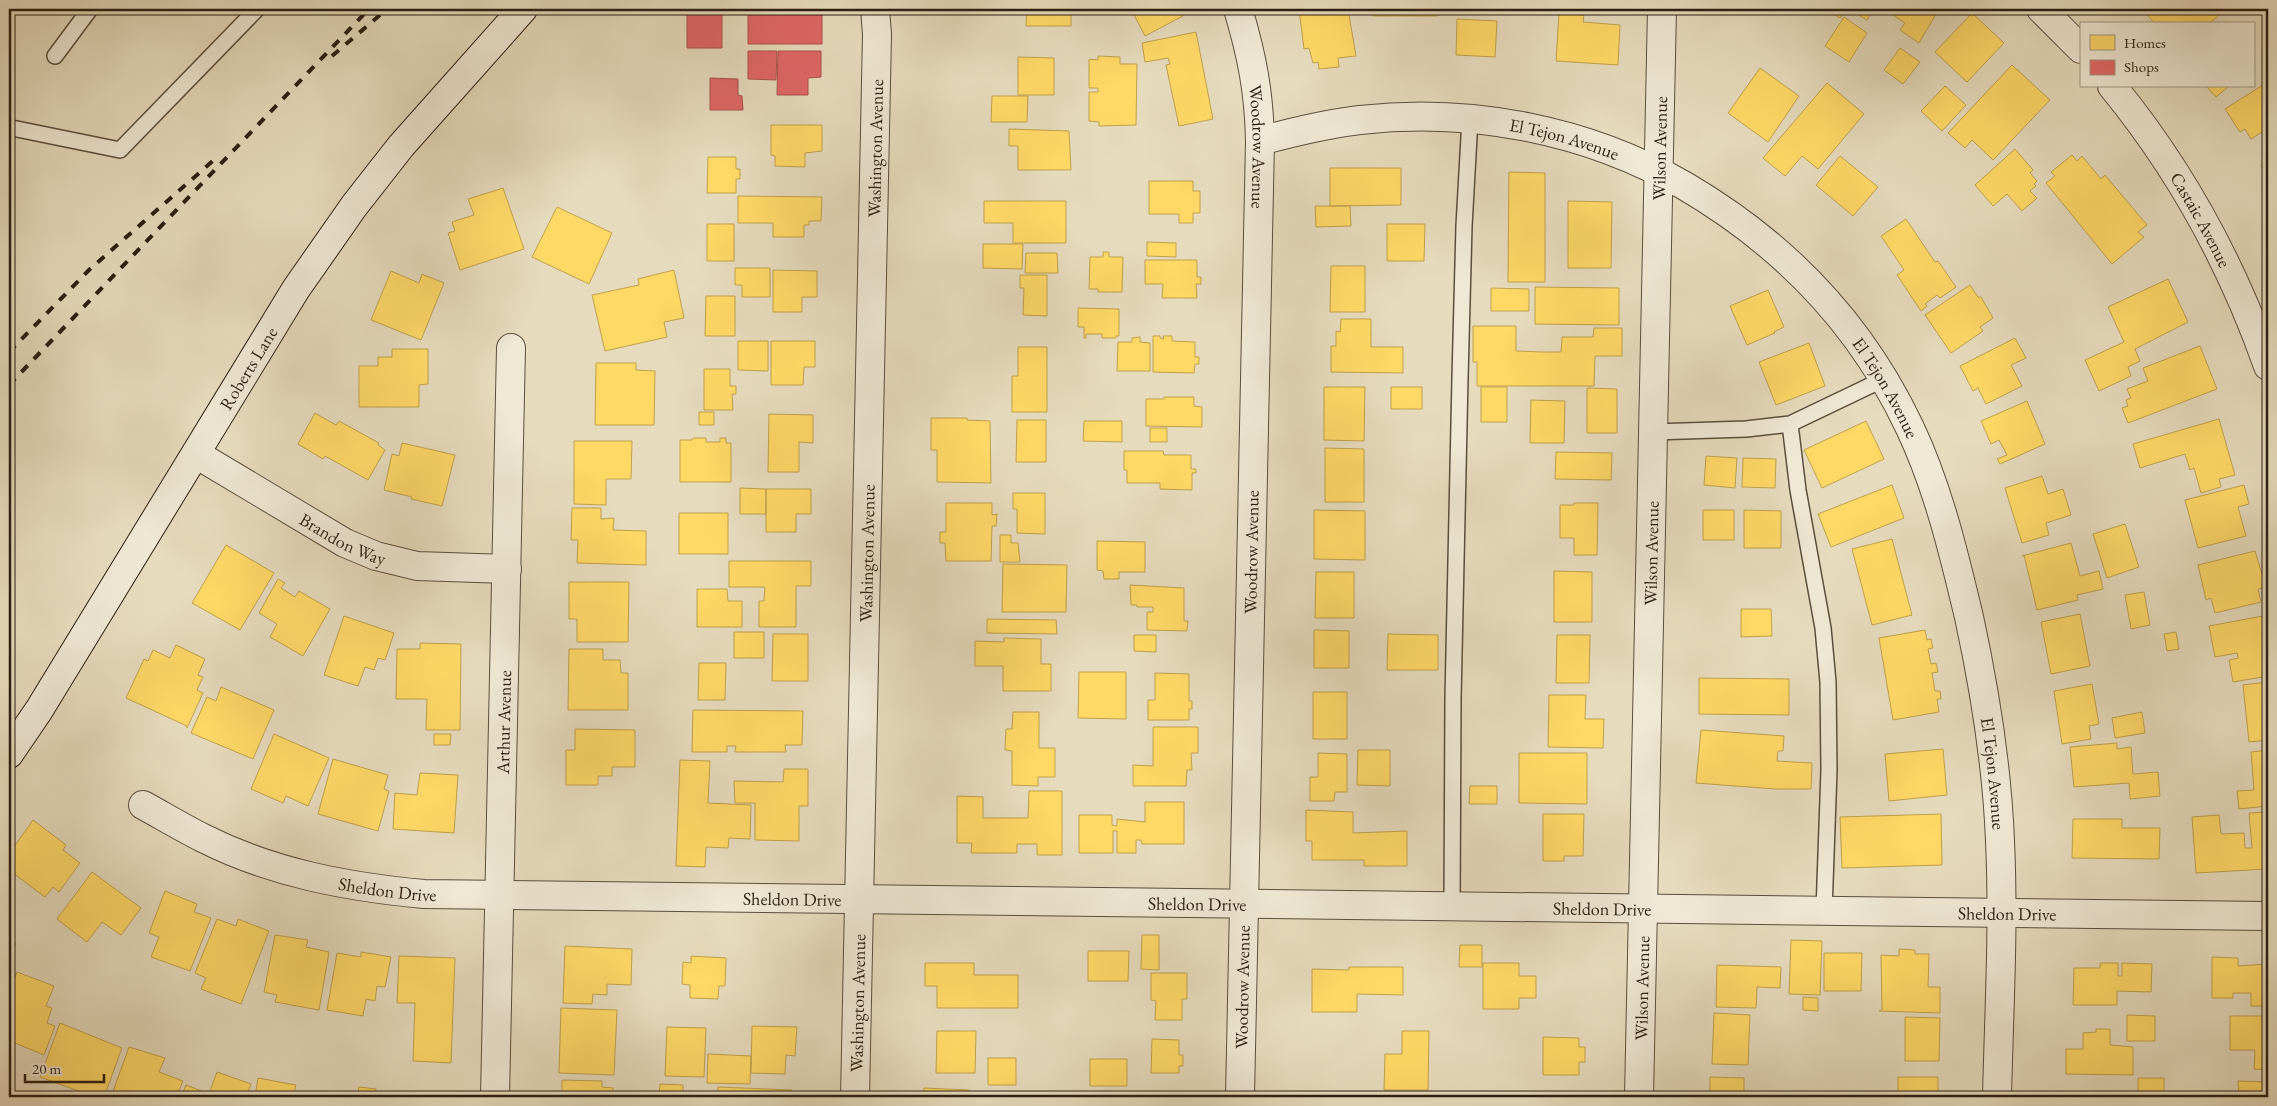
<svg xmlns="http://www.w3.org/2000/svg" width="2277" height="1106" viewBox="0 0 2277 1106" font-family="'EB Garamond',serif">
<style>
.homes{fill:#ffd966;stroke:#bfa14c}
.shops{fill:#e06666;stroke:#aa514c}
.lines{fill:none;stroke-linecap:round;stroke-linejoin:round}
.lane-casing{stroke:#5a4e3c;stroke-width:18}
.street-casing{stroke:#5a4e3c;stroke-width:30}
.secondary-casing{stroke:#2b1f11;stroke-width:30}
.lane{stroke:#efe8d4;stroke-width:15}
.street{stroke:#efe8d4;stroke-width:28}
.secondary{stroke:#efe8d4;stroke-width:28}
.rail{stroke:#2b1f11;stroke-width:4;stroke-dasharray:9 9;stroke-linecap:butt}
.labels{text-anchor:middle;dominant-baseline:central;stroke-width:5;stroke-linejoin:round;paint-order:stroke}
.street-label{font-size:18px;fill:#2b1f11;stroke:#efe8d4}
</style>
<rect width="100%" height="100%" fill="#e6dbbd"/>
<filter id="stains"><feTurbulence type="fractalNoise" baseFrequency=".004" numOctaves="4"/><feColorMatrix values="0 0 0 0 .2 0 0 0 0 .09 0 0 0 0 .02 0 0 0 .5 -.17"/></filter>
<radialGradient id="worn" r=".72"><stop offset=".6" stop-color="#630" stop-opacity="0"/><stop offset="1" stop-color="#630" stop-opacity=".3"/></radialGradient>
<path class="homes" d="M1027 9H1071V26H1026Z
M1131 9H1179L1183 16 1145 36Z
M1299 9H1348L1356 56 1338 58 1339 67 1319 69 1318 62 1313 63 1309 48 1304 49Z
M1373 9H1437V16H1373Z
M1439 9H1463V10H1439Z
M1509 9H1526V12L1508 11Z
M1826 9H1846L1840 18Z
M1853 9H1874L1867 20 1852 11Z
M1893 9H1939L1919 43 1900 30 1905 23 1890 13Z
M2146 9H2226L2209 24H2155L2144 11Z
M1559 13 1584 15 1583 22 1620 25 1618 65 1556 61Z
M1972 13 2004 43 1967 82 1935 52Z
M1844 17 1867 33 1849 62 1825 46Z
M1457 19 1497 21 1495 57 1456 55Z
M1196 32 1213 119 1179 126 1166 65 1170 64 1168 58 1145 62 1142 43Z
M1900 48 1920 62 1903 84 1884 70Z
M1098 56 1120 57V64H1137L1136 125 1099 126V122L1089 121V92H1098V88H1089V59L1098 60Z
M1018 57 1054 58V95H1018Z
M2012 65 2050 100 1993 160 1972 140 1965 148 1948 133Z
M1760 68 1799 96 1768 142 1728 113Z
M1827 83 1864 114 1818 169 1802 156 1785 176 1763 158Z
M2266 83 2268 86V142L2262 132 2251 139 2245 129 2240 132 2225 109Z
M1945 86 1966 105 1942 131 1921 111Z
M2206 86H2229L2216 97Z
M992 96H1028L1027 122H991Z
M771 125H822V151L805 153V167L775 166V156L771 155Z
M1009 129 1069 131 1071 170H1018V146H1009Z
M2015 149 2033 170 2030 173 2037 181 2034 184 2036 186 2030 191 2037 198 2022 211 2007 194 1993 206 1975 185Z
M2072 155 2077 161 2082 156 2101 179 2105 175 2147 225 2138 232 2144 237 2112 264 2046 183 2055 176 2051 172Z
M1840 156 1878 187 1853 216 1816 185Z
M708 157H736V169H740V179H736V193H707Z
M2268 158V180L2261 165 2267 163 2265 160Z
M1330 168H1401V205L1330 206Z
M1509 172 1545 173V282H1508Z
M1149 181H1193V191H1200V213H1193V223H1179V214H1149Z
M503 188 524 249 460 270 448 233 455 231 452 222 474 215 468 199Z
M738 196 822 197 821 221H809V225H804V237H773V223H738Z
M984 201H1066V243H1013V223H984Z
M1568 201 1612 202 1611 268H1568Z
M1315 206H1350L1351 226 1316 227Z
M557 207 612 233 589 284 532 257Z
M1906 219 1935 262 1938 261 1956 287 1940 298 1937 295 1925 304 1927 306 1921 311 1897 275 1904 270 1881 236Z
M707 224H734V261H707Z
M1387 224H1425L1424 261H1387Z
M1147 242 1176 243V257L1147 256Z
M983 244H1023L1022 269 983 268Z
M1103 252H1109V257H1123L1122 292H1098V289H1089L1090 257H1103Z
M1026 253H1057L1058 273H1025Z
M1145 260H1197V277H1201V284H1196L1197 298H1162L1163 284H1145Z
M1331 266H1365V312H1330Z
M735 268H770V297H742V285H735Z
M674 270 684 318 664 322 667 337 605 351 592 295 639 285 638 279Z
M773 270 817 271V297H802V312H773Z
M391 271 419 283 422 274 444 283 421 340 371 320Z
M1020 275H1047V316L1023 315 1024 288H1020Z
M2168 279 2188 322 2135 349 2140 361 2128 367 2131 376 2099 391 2085 360 2124 342 2108 307Z
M1970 285 1978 297H1981L1993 318 1980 327 1983 331 1951 353 1925 315Z
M1535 287 1619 288V325L1535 324Z
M1491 288 1529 289V311H1491Z
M1768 290 1784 327 1774 332 1775 333 1747 345 1730 306Z
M706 296H735V336H705Z
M1078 308 1119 309V336H1116V338H1102V334H1086V338H1084V327H1078Z
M1341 319H1371V347H1403V373L1331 372V346H1336V331L1340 332Z
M1473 326H1516V351L1543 352H1561L1562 337H1593L1594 328H1622V356H1595L1594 386H1477V362H1473Z
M1153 336H1160V338L1164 339 1163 336H1172V341L1195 342V357H1199V364H1195L1194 373 1153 372Z
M1140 337V342L1150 343V371H1117L1118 342H1132V338Z
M2015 338 2026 358 2011 365 2022 386 1986 404 1978 388 1973 391 1960 366Z
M738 341H768V371L738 370Z
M771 341H815V367H804L803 385H771Z
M1809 343 1825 386 1776 405 1759 362Z
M2200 346 2217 389 2128 423 2122 408 2128 406 2126 400 2131 398 2127 389 2148 381 2143 368Z
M1018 347H1047V412H1012V376H1018Z
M392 349H428V384L419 385V407H359V366H378V357H392Z
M596 363H636V370L655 371 654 425H595Z
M704 369H730V386H736V394H732L733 410H704Z
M1324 387H1365L1364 441 1324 440Z
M1391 387H1422V409H1391Z
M1481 387H1507V422H1481Z
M1587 388 1617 389V433H1587Z
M1164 397H1194V406L1202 407V427L1146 426V399H1164Z
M1531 400 1565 401 1564 443H1530Z
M2027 401 2045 444 2000 464 1997 459 2007 455 1999 440 1991 444 1981 421Z
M699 412H714V425H699Z
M315 413 336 425 339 421 379 443 378 445 385 450 368 480 325 456 323 459 298 444Z
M769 414 813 415V443L799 442V472H768Z
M931 418H967V420L990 421 991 483 937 482V450H931Z
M2219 419 2235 475 2219 479 2221 487 2201 493 2194 468 2190 470 2185 454 2140 468 2133 444Z
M1017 420H1046V462H1016Z
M1084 421H1122V442L1083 441Z
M1866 421 1884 459 1822 488 1804 450Z
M1150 428H1167V442H1150Z
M693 438H706V442H720V438H726V443H731V482H680V440H692Z
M574 441H632L631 479H606V505L574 504Z
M402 443 455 455 442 506 411 499 412 497 384 490 392 454 399 456Z
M1325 448 1364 449V502H1325Z
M1124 451H1163L1164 455H1191V469H1196V473H1192V490L1160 489V483H1127V470H1124Z
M1556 452 1612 453 1611 480 1555 479Z
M1706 456 1737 458 1735 488 1704 485Z
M1743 458 1776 459 1775 488 1742 487Z
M2042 476 2048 494 2063 489 2071 515 2046 523 2049 535 2022 543 2005 488Z
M1892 485 1904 518 1831 547 1818 514Z
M2244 485 2249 504 2238 507 2246 536 2198 548 2185 500Z
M740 488 766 489V514H740Z
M766 489H811V514H796V532H766Z
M1013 493H1045V534L1017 533V509H1013Z
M946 503H992V515L997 514 996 526H992L991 561H946L945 543H940V532H946Z
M1574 503H1598L1597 555H1574V538H1560V505H1574Z
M572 508H601V519L614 518 613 530 646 531V565L577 563 578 540H571Z
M1314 510 1365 511V560L1314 559Z
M1703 510H1734V540H1703Z
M1744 510 1781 511V548H1744Z
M679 513H728V554H679Z
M2125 524 2139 567 2107 578 2093 534Z
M1000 535H1011V543H1018L1020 562H1000Z
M1892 539 1912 615 1872 625 1852 549Z
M1097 541 1145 542V572H1119V579H1104L1103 571 1097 570Z
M2071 543 2080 576 2099 571 2103 589 2077 595 2078 600 2037 610 2024 555 2022 556Z
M226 545 274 573 240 630 192 603Z
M2255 551 2266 587 2258 589 2261 602 2215 613 2211 598 2206 600 2198 565Z
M729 561H811V586H796V627H759V601H764L765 587H729Z
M1003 564 1067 565 1066 612H1002Z
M1554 571 1592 572V622H1554Z
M1316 572H1354V618H1315Z
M278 579 285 583 281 588 295 597 299 591 330 609 303 656 270 637 277 624 259 613Z
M569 582H629L628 642H577V619H569Z
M1130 585 1184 588V621H1188L1187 631 1147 630V612H1153V607H1137V605H1131Z
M697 589H727L728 601H742V627H697Z
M2144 592 2150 625 2131 629 2125 595Z
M1741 609H1771L1772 636 1741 637Z
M2080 614 2090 666 2051 674 2041 622Z
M2268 615V676L2233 682 2229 660 2238 658 2237 653 2215 657 2209 626Z
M344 616 394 633 385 660 378 658 374 670 365 667 358 686 324 675Z
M987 619 1056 620 1057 634 987 633Z
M1314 630 1349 631V668H1314Z
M1925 630 1927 640 1931 639 1933 648 1928 649 1931 664 1936 663 1938 672 1932 673 1935 691H1940L1941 699H1937L1939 712 1893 720 1879 638Z
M734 632H764V658H734Z
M2176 632 2179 649 2167 651 2164 634Z
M773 634H808V681H772Z
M1388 634 1438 635V670H1387Z
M1134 635H1156V652L1134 651Z
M1557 635H1590L1589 683H1556Z
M1004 638 1041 639V664H1051V691H1003V666H975V641L1004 642Z
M420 643 461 644 460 730H426L427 699H396L397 649H420Z
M176 645 205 659 198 675 203 677 197 690 203 693 187 728V726L126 698 144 659 148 661 153 650 170 658Z
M569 649H603V660H620L621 673H628V710H568Z
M699 663H726L725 700H698Z
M1079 672H1126V719L1078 718Z
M1155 673 1189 674V701H1192V709H1189V720H1148V700H1155Z
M1699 678 1789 679V715L1699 714Z
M2268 682V740L2249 742 2243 685Z
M2092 684 2099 724 2089 726 2091 739 2062 744 2054 691Z
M221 687 274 710 253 759 191 733 207 697 216 701Z
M1313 692H1347V739H1313Z
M1549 695H1586L1585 719H1604L1603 748 1548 747Z
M693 710 803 711 802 745H785L786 752H735L736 746H727V752H692Z
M1013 712H1039V748H1055V777H1038V786L1012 785V751L1005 750 1006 729H1012Z
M2142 712 2145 733 2115 738 2112 718Z
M1153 727H1198V753H1191L1192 770H1187L1186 786H1133V765L1153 766Z
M575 729 635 730V767H612V776H598V785H566V750H575Z
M1701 730 1784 736 1783 751H1778L1777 761 1812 763 1811 789H1775L1696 783Z
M274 734 329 758 308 806 286 796 283 803 251 789Z
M434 734H451L450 745H434Z
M2117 743V749L2131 747 2133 774 2158 772 2160 796 2130 799 2129 783 2074 787 2070 747Z
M1943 749 1947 795 1889 801 1885 754Z
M1358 750H1390V786L1357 785Z
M2268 750V806L2239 809 2237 791 2254 790 2251 752Z
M1318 753 1347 754V792H1335L1334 801H1310V777H1318Z
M1519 753H1587V804L1519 803Z
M333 759 388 775 384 789 389 791 378 831 318 814Z
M680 760 710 761 708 803 751 805 750 839 729 838 728 848 706 847 705 867 676 866Z
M784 769H808V806H799V841L755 840V803H735L734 781 783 782Z
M420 773 458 775 454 833 393 829 395 793 417 795Z
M1470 786H1497V804H1469Z
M1029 791H1062V855H1037V844H1017V853H971L972 843H957V796L983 797V818H1028Z
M1145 802H1184V844H1142L1141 840H1136V853H1117V831H1113V853H1079V815H1112V825L1117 826V819L1145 822Z
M1306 810 1353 812V833L1407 831V866H1364V860H1312V841H1306Z
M2268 812V869L2196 873 2192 817 2219 815 2221 834 2244 833 2245 848H2252L2249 813Z
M1543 814H1584L1583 856H1564V861H1543Z
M1941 814 1942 865 1842 868 1840 817Z
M2073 819H2122V828H2160L2159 859 2072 858Z
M33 820 66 845 63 850 80 863 59 892 53 887 45 897 9 870V854Z
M92 872 141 908 121 935 102 922 87 942 57 919Z
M165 891 197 904 194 912 211 918 190 971 151 957 159 937 149 933Z
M217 919 236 926 238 919 269 931 241 1004 201 989 206 978 195 973Z
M275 935 308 940 306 947 329 952 319 1010 275 1002 277 995 264 992Z
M1142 935H1159V970L1141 969Z
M9 937 16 944 9 952Z
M1791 940 1822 941 1820 995 1789 994Z
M1460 945H1482V967H1459Z
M565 946 632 949 631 985 607 984V995L593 994 592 1004 563 1003Z
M1899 949 1915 950V954H1929L1928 987H1940V1013L1879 1011 1882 1010 1881 955 1899 956Z
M1088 951H1129L1128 981H1088Z
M361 952 391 957 385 987 377 986 375 1001 366 999 363 1016 327 1010 337 953 361 957Z
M1824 953H1862L1861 991H1824Z
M399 956 455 958 451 1063 413 1061 415 1003H397Z
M691 956 726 958 725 986H719L718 999 690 998V985L682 984 683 962 691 963Z
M2212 957 2238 958V966L2268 964V1006H2251V993H2233V998H2212Z
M925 963H974V975H1018V1008H937V986H925Z
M1483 963H1519V976H1536V998H1519V1009H1483Z
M2100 963H2118V976H2122V963L2152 964 2151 992 2117 991V1005H2073L2074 968H2100Z
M1717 965 1781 967 1780 988 1757 987 1756 1008 1716 1007Z
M1349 967H1403V995L1357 994V1012H1312V969L1349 970Z
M17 972 54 986 46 1006 52 1008 47 1023 55 1026 44 1055 10 1041 14 1033 9 1031V994Z
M1151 973H1187V999H1182V1020H1155L1156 1001 1151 1000Z
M1803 997 1818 998V1011L1803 1010Z
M561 1008 617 1010 614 1075 559 1073Z
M1714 1013 1750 1015 1748 1065 1712 1064Z
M2127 1015 2155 1016V1041H2127Z
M2230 1016H2262V1021H2268V1070L2254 1069 2255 1050H2230Z
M1905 1017 1940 1018 1939 1061H1905Z
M60 1023 122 1048 104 1097H95L40 1077Z
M752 1026 797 1027 795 1056 786 1055 785 1074 751 1073Z
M667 1027 706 1028 704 1077 665 1076Z
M2096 1029H2110V1045L2133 1047V1075L2066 1074V1049H2083V1033L2096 1032Z
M937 1031H976L975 1073H936Z
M1402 1031H1429L1428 1090H1384L1385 1054H1402Z
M1543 1037 1579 1038V1047H1585V1062H1579V1075H1543Z
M1152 1039 1179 1040V1055H1183V1066H1179V1073H1151Z
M129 1047 165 1058 159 1072 183 1081 176 1097H111Z
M708 1054 751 1056 750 1084 707 1083Z
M988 1058H1016V1085H988Z
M1090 1059H1127V1086H1090Z
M217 1072 251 1084 246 1097H181L186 1085 209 1094Z
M1710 1077 1744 1078V1097H1710Z
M1898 1077H1938V1097H1898Z
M258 1078 296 1085 293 1097H255Z
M2138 1078H2164V1097H2070V1092H2138Z
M562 1080 602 1081V1087L613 1088V1097H562Z
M2238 1081 2268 1082V1097H2239Z
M660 1084 683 1085V1097H659Z
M359 1087 376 1089 375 1097H357Z
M718 1087 792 1090V1097H718Z
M924 1088 969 1090V1097H923Z
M1541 1096H1577V1097H1541Z"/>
<path class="shops" d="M687 9H722V48H687Z
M748 9H822V44H748Z
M748 51H777L776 80 748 79Z
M778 51H821V77L808 78V95H777Z
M710 78 738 79V95L742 96 743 110H710Z"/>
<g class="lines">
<defs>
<path id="lane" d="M55 56 90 9
M9 132 12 128 120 150 257 9
M1790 424 1798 490 1823 628 1828 682 1829 770 1824 911
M1653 432 1746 429 1790 424 1884 379
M1452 907 1453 699 1460 378 1464 226 1470 119"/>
<g id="street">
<path id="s1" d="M1238 9C1252 56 1259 92 1260 141L1240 1097"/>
<path d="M2041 9 2081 49"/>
<path id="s2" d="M2112 86C2181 170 2232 264 2268 366"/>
<path id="s3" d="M1260 141C1293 132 1326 124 1360 120 1471 107 1588 130 1685 186 1784 244 1861 324 1910 428 1938 487 1954 554 1969 617 1985 691 1997 765 2000 841 2004 926 1999 1012 1997 1097"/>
<path id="s4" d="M196 454 345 543 376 556 417 566 507 569"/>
<path id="s5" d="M143 805C163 816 183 828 203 838 272 873 348 887 424 894L2268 916"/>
<path id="s6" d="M495 1097 511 348"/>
<path id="s7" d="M855 1097 877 34 875 9"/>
<path id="s8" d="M1639 1097 1662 9"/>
</g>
<g id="secondary">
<path id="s9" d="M9 754 39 710 296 289 354 206 401 146 523 9"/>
</g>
</defs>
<use href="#lane" class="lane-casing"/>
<use href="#street" class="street-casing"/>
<use href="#secondary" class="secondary-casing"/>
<use href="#lane" class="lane"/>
<use href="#street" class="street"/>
<use href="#secondary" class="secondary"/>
<path class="rail" d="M332 56 387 9
M9 352 90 269 215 159
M9 385 369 9"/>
</g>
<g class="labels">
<g class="street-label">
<text stroke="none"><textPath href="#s3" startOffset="309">El Tejon Avenue</textPath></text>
<text stroke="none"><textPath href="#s1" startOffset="140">Woodrow Avenue</textPath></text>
<text stroke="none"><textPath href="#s7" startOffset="949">Washington Avenue</textPath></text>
<text stroke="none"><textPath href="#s8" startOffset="949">Wilson Avenue</textPath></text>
<text stroke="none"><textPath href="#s2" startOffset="161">Castaic Avenue</textPath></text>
<text stroke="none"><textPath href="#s9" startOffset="454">Roberts Lane</textPath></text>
<text stroke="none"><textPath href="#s3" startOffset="728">El Tejon Avenue</textPath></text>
<text stroke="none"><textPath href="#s4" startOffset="170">Brandon Way</textPath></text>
<text transform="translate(1251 552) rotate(-89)">Woodrow Avenue</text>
<text stroke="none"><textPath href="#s7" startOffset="544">Washington Avenue</textPath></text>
<text stroke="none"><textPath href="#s8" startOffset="544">Wilson Avenue</textPath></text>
<text stroke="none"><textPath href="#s6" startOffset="375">Arthur Avenue</textPath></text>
<text stroke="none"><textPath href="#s3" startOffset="1132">El Tejon Avenue</textPath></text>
<text stroke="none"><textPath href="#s5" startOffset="261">Sheldon Drive</textPath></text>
<text stroke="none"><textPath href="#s5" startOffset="666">Sheldon Drive</textPath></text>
<text stroke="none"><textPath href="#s5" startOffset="1071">Sheldon Drive</textPath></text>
<text stroke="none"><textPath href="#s5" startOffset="1476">Sheldon Drive</textPath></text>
<text stroke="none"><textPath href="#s5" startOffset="1881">Sheldon Drive</textPath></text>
<text transform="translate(1242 987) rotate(-89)">Woodrow Avenue</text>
<text stroke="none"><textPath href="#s8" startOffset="109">Wilson Avenue</textPath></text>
<text stroke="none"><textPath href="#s7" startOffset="94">Washington Avenue</textPath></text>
</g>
</g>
<rect width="2277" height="1106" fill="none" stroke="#e6dbbd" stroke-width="30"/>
<rect x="10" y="10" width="2257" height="1086" fill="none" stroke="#2b1f11" stroke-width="2.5"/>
<rect x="15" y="15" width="2247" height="1076" fill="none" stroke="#2b1f11"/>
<rect x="2080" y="22" width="175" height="65" fill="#efe8d4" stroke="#a19886"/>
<rect x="2090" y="35" width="25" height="15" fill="#ffd966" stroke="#a19886"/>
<text x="2124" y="48" font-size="15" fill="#2b1f11">Homes</text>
<rect x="2090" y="60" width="25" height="15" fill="#e06666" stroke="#a19886"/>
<text x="2124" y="72" font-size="15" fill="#2b1f11">Shops</text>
<path d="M25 1074v8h79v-8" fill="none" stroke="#2b1f11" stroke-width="2.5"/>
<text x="32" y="1074" font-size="15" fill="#2b1f11" stroke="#efe8d4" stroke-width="4" paint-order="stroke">20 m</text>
<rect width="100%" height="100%" filter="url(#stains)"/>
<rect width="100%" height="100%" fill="url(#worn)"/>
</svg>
